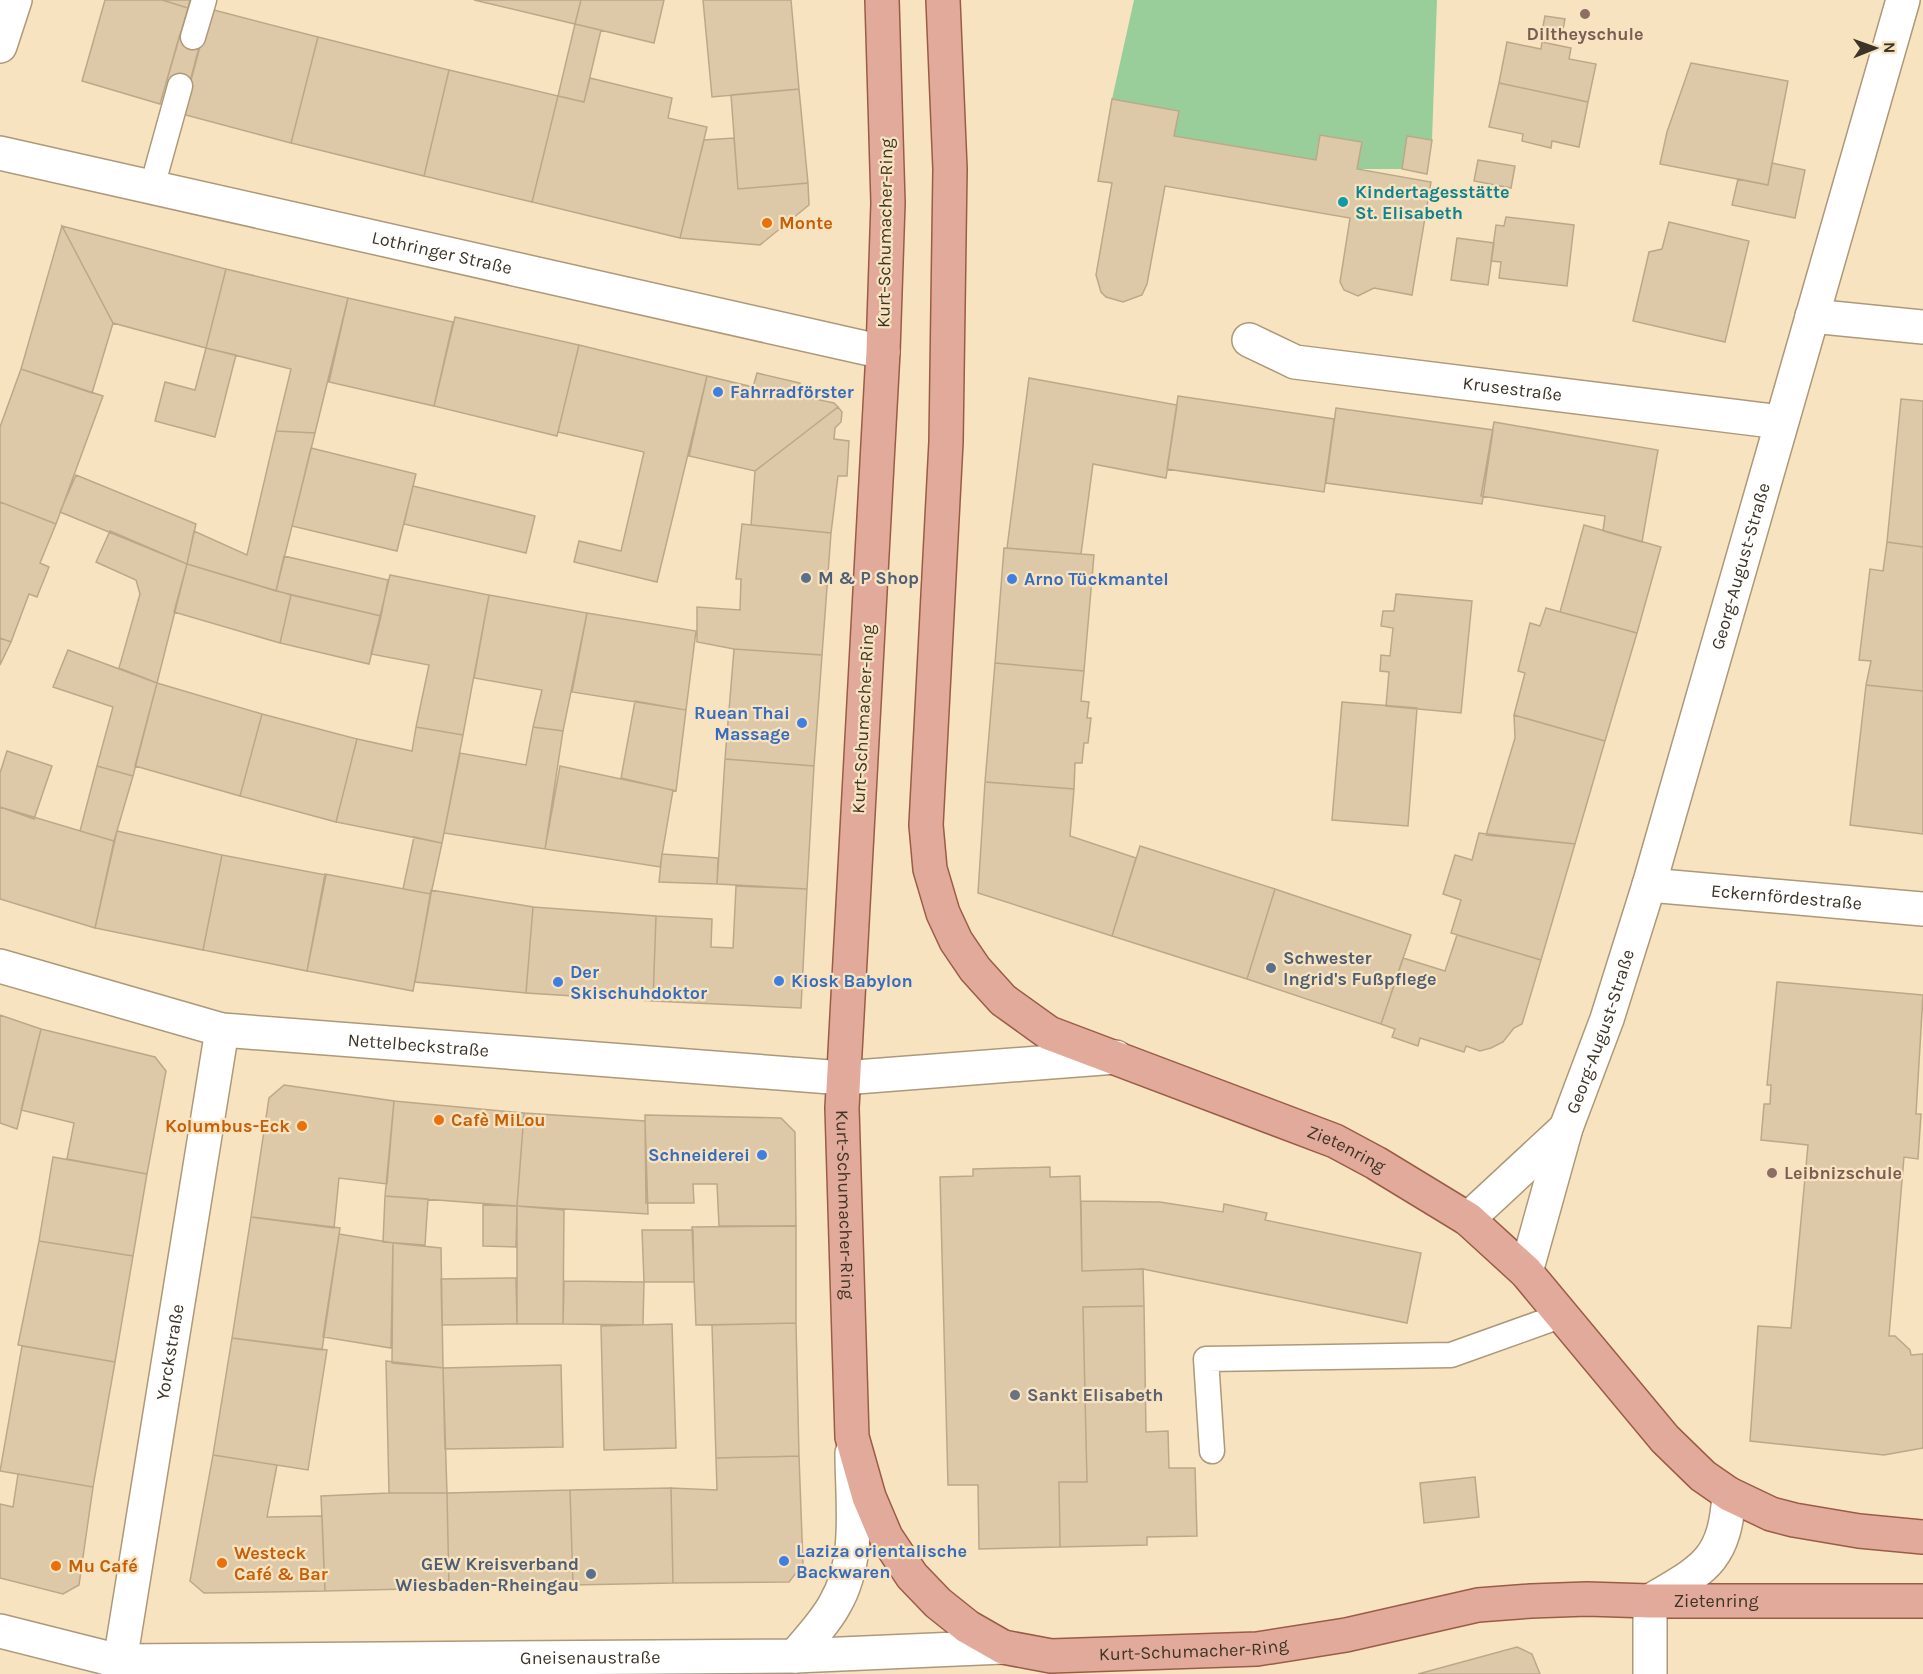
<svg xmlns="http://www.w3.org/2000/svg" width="1923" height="1674" viewBox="0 0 1923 1674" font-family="Karla,sans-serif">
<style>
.green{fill:#99ce9b}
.building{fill:#ddc8a8;stroke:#bca888;stroke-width:1.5}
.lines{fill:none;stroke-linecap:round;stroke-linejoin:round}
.lane-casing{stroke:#ac9979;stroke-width:27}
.street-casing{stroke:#ac9979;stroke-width:36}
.primary-casing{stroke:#9b5c46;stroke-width:36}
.lane{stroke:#fff;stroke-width:24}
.street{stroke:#fff;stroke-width:33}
.primary{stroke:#e2aa9b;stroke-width:33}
.education-dot{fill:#8d6e63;stroke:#f8e3c1;stroke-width:2}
.culture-dot{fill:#0f9aa8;stroke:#f8e3c1;stroke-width:2}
.food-dot{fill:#e8710a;stroke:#f8e3c1;stroke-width:2}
.shop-dot{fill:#3f7fe0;stroke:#f8e3c1;stroke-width:2}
.service-dot{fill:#5c6f8a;stroke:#f8e3c1;stroke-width:2}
.worship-dot{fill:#6b7280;stroke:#f8e3c1;stroke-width:2}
.labels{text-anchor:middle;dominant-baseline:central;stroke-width:4.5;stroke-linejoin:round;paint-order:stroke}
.education-label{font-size:18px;font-weight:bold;fill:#785e54;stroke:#f8e3c1}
.culture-label{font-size:18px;font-weight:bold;fill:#0d838f;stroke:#f8e3c1;text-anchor:start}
.food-label{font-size:18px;font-weight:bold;fill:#c56008;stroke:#f8e3c1;text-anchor:start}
.street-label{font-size:18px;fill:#3c3426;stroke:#f8e3c1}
.shop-label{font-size:18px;font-weight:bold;fill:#366cbe;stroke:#f8e3c1;text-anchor:start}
.service-label{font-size:18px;font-weight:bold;fill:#4e5e75;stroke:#f8e3c1;text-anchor:start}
.worship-label{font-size:18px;font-weight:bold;fill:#5b616d;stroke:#f8e3c1;text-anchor:start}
</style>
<rect width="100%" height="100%" fill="#f8e3c1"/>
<path class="green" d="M1134 0H1437L1432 140 1407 136 1402 169H1357L1362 142 1320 135 1316 160 1174 136 1179 111 1112 99Z"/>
<path class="building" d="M105 0H162L188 8 160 104 82 81Z
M162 0H190L188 8Z
M474 0H581L575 24Z
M581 0H664L654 43 575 24Z
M703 0H791L799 89 712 97Z
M210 9 318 37 291 143 182 114Z
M1545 16 1565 19 1561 40 1541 36Z
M575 24 601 30 584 102 558 96Z
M180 34 201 40 188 89 166 83Z
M318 37 449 70 424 176 291 143Z
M1507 42 1541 49 1542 42 1571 48 1569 59 1596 64 1588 102 1499 83Z
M1691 63 1788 81 1768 185 1660 164 1667 132Z
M449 70 558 96 532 202 424 176Z
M590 78 672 98 668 118 707 127 680 238 532 202 558 96 584 102Z
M1499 83 1588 102 1579 147 1552 141 1551 148 1522 141 1523 134 1489 127Z
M799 89 808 183 738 189 731 95Z
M1112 99 1179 111 1174 136 1316 160 1320 135 1362 142 1357 169 1431 182 1412 295 1374 288 1358 296 1344 290 1340 282 1350 218 1165 186 1147 284 1142 295 1123 302 1106 297 1101 292 1096 275 1112 183 1098 181Z
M1407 136 1432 140 1427 174 1402 169Z
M734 138 738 189 808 183 809 205 760 245 680 238 704 140Z
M1478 160 1515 166 1511 188 1474 181Z
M1772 163 1805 170 1795 218 1732 205 1738 179 1768 185Z
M1506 217 1574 225 1567 286 1499 278 1501 262 1491 261 1496 225 1504 226Z
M1669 222 1749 241 1725 342 1633 321 1649 252 1662 249Z
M62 226 226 269 206 348 113 323Z
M62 226 113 323 92 393 21 369Z
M1457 238 1494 243 1488 285 1451 280Z
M226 269 348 298 315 433 276 431 291 369 206 348Z
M348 298 453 322 434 406 329 382Z
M455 317 579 345 557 436 434 406Z
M579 345 707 376 657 582 574 562 579 541 621 551 644 452 558 432Z
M206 348 236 355 215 437 155 421 165 382 195 390Z
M21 369 103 396 56 524 0 502V427Z
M757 373 800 383 797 395 834 403 838 407 755 471 689 456 707 376 753 387Z
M1029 378 1177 405 1166 478 1093 464 1081 554 1007 548Z
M1178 396 1334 419 1324 492 1167 469Z
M1901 399 1923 401V547L1887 542Z
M838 407 842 412 841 422 835 428 834 439 849 441 847 476H838L831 533 751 525 755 471Z
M1336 408 1493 430 1482 504 1326 483Z
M1494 422 1658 450 1642 542 1603 531 1605 516 1481 496Z
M276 431 315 433 276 591 187 564 194 531 247 555Z
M311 448 416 474 397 551 292 526Z
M76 475 196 524 187 564 60 512Z
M413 486 535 516 526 553 404 524Z
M0 502 56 524 40 563 49 567 37 597 29 594 11 642 0 638Z
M742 524 831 533 822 655 734 649 697 642V607L740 610 741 579H736Z
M1584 525 1661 547 1637 633 1560 612Z
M110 531 187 564 157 683 119 668 140 594 136 580 96 562Z
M1887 542 1923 547V691L1866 685 1871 661 1859 660 1870 569 1883 571Z
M1004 548 1094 555 1084 671 995 663Z
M284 556 388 580 381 616 276 591Z
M187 564 291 595 280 643 174 612Z
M390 575 489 595 463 735 416 727 429 665 371 654Z
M1396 594 1472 601 1461 713 1386 706 1389 672 1380 671 1381 655 1390 656 1393 628 1381 626 1383 611H1394Z
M291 595 381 616 369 664 280 643Z
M489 595 587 613 563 731 533 727 542 690 474 678Z
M1546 608 1637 633 1605 741 1514 715 1525 673 1518 671 1530 623 1540 626Z
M587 613 696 631 686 710 572 692Z
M0 638 11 642 0 665Z
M734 649 822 655 814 766 725 759Z
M68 650 157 683 133 776 97 766 113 707 53 687Z
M995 663 1084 671 1081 701 1089 702 1087 718H1091L1088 743H1084L1082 763H1075L1074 789 985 782Z
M157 683 262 714 240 796 135 766Z
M1866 685 1923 691V834L1850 825Z
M635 701 686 710 676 791 621 778Z
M1342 702 1417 708 1408 826 1332 820Z
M262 714 357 739 336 822 240 796Z
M1514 715 1605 741 1575 844 1486 835 1515 738Z
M416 727 463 735 442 843 336 822 357 739 412 751Z
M533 727 563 731 545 849 444 833 460 753 526 765Z
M7 751 52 766 34 819 0 807V773Z
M725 759 814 766 807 889 717 884Z
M97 766 133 776 114 841 80 831Z
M560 766 673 790 660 867 545 849Z
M985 782 1074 789 1070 836 1136 858 1112 936 978 893Z
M0 807 114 841 95 928 0 899Z
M117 831 222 855 203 950 95 928Z
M1479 833 1575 844 1541 960 1451 933 1461 900 1443 894 1455 855 1472 860Z
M414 837 442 843 431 894 403 889Z
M1140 846 1275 889 1247 979 1112 936Z
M662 854 718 858 717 884 659 882Z
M222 855 326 875 307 971 203 950Z
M325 874 431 894 413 991 307 971Z
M736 886 807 889 801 1008 653 1001 656 916 712 919 711 947 733 948Z
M1275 889 1411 935 1381 1024 1247 979Z
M431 890 533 907 526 993 415 982Z
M533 907 656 916 653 1001 526 993Z
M1457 935 1541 960 1522 1024 1514 1028 1503 1042 1491 1048 1480 1051 1466 1046 1464 1052 1420 1038 1418 1046 1392 1037 1395 1029 1381 1024 1403 958 1445 971Z
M1777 982 1923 995 1916 1114H1921L1918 1159 1904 1157 1889 1336H1895L1910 1350 1911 1355 1923 1354V1448L1884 1455 1750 1441 1758 1326 1791 1328 1808 1145 1761 1140 1764 1104H1770L1771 1085H1767Z
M0 1015 41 1029 17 1129 0 1123Z
M41 1029 155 1057 166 1071 147 1174 67 1159 74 1123 21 1110Z
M284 1085 394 1101 387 1184 339 1178 334 1228 251 1217 269 1098Z
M394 1101 524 1113 517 1206 385 1196Z
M524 1113 645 1121 648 1214 517 1206Z
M645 1115 781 1118 795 1132 796 1226H719L717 1184H693L694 1203H646Z
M53 1157 147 1174 133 1256 39 1241Z
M1050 1167V1177L1080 1176 1082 1271 1143 1269 1144 1306 1083 1307 1087 1482H1059L1060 1547 979 1549 978 1485H948L940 1177 973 1176V1169Z
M385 1196 428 1199 425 1245 383 1242Z
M1081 1201 1160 1202 1223 1212 1224 1204 1267 1213 1265 1220 1421 1253 1407 1323 1143 1269 1082 1271Z
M483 1205 517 1206 516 1247 483 1246Z
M517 1206 564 1210 563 1324H517Z
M251 1217 340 1228 322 1350 232 1338Z
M796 1226V1323L696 1325 692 1227Z
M642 1230H693L694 1282H644Z
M339 1234 393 1243 391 1348 323 1337Z
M39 1241 133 1256 115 1362 18 1345Z
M393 1243 441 1248 443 1368 392 1363Z
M516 1278 517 1324 442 1325 441 1279Z
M564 1281 644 1282 643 1325 563 1324Z
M1144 1306 1146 1432 1168 1431 1169 1468H1195L1197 1536 1147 1537V1545L1060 1547 1059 1482H1087L1083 1307Z
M796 1323 799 1456 716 1458 712 1325Z
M672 1324 676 1448 604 1450 601 1326Z
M232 1338 327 1350 308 1470 213 1455Z
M22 1346 115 1362 93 1487 0 1471Z
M386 1361 443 1368 447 1493H389Z
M561 1365 563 1447 445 1449 443 1368Z
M213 1455 277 1465 267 1517 322 1516 325 1591 204 1593 190 1581Z
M799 1456 803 1564 789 1582 673 1583 671 1488 717 1490 716 1458Z
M18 1474 93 1487 79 1585 63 1594 0 1578V1504L13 1507Z
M1475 1477 1479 1517 1424 1523 1420 1483Z
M671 1488 673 1583 573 1585 570 1490Z
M570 1490 573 1585 449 1588 447 1493Z
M389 1493H447L449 1588 325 1591 321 1496Z
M1517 1647 1532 1654 1540 1674H1418Z"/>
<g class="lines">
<defs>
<path id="lane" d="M193 37 204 0
M152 187 180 86
M1212 1451 1206 1359 1451 1355 1560 1316"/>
<g id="street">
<path d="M0 46 15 0"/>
<path id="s1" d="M0 153 883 352"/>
<path d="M1812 316 1923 327"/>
<path id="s2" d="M1249 340 1295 362 1780 422"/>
<path id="s3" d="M1649 885 1923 909"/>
<path id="s4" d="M0 966 222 1030 843 1078 1116 1057"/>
<path d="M1468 1219 1566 1128"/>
<path id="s5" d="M1526 1272 1566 1128 1607 1019 1649 885 1903 0"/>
<path id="s6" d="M0 1631 119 1661 795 1656 1003 1647"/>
<path d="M795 1656C808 1640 825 1623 835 1604 861 1560 852 1502 852 1453"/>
<path id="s7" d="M118 1674 222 1030"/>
<path d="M1650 1674V1601C1704 1569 1725 1561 1729 1494"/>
</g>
<g id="primary">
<path id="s8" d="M882 0 888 203 883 352 842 1108 852 1437 869 1497 886 1537 912 1576 938 1603 968 1627 1003 1647 1051 1656 1257 1649 1346 1635 1478 1605 1531 1601 1587 1599 1650 1601H1923"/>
<path id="s9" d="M943 0 950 169 946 442 926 825 930 869 943 913 956 941 975 969 1003 1000 1049 1033 1335 1141 1376 1163 1468 1219 1526 1272 1665 1439 1703 1476 1729 1494 1771 1514 1794 1520 1859 1531 1923 1537"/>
</g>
</defs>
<use href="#lane" class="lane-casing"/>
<use href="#street" class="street-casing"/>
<use href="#primary" class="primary-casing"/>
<use href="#lane" class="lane"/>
<use href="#street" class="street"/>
<use href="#primary" class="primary"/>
</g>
<g class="education-dot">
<circle cx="1585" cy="14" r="6"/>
<circle cx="1772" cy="1173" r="6"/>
</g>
<circle class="culture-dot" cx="1343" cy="202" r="6"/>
<g class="food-dot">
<circle cx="767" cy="223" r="6"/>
<circle cx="439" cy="1120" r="6"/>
<circle cx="302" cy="1126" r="6"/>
<circle cx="222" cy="1563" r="6"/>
<circle cx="56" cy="1566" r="6"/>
</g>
<g class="shop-dot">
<circle cx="718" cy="392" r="6"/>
<circle cx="1012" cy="579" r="6"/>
<circle cx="802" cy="723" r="6"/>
<circle cx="779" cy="981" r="6"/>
<circle cx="558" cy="982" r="6"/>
<circle cx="762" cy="1155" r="6"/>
<circle cx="784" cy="1561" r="6"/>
</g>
<g class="service-dot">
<circle cx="806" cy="578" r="6"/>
<circle cx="1271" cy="968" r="6"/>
<circle cx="591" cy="1574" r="6"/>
</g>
<circle class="worship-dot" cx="1015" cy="1395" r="6"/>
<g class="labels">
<g class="education-label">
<text x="1585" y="34">Diltheyschule</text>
<text x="1784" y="1173" text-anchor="start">Leibnizschule</text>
</g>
<g class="culture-label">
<text x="1355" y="192">Kindertagesstätte<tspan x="1355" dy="21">St. Elisabeth</tspan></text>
</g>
<g class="food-label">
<text x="779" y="223">Monte</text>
<text x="451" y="1120">Cafè MiLou</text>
<text x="290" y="1126" text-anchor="end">Kolumbus-Eck</text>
<text x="234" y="1553">Westeck<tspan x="234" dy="21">Café &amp; Bar</tspan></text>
<text x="68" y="1566">Mu Café</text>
</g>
<g class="street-label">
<text transform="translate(885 233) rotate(-89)">Kurt-Schumacher-Ring</text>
<text stroke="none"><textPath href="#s1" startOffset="453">Lothringer Straße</textPath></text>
<text stroke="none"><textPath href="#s2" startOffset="270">Krusestraße</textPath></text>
<text stroke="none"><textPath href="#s5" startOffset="738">Georg-August-Straße</textPath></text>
<text transform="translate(863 719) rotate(-87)">Kurt-Schumacher-Ring</text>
<text stroke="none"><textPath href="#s3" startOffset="138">Eckernfördestraße</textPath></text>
<text stroke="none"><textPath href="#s5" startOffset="252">Georg-August-Straße</textPath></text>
<text stroke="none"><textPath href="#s4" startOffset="428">Nettelbeckstraße</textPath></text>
<text stroke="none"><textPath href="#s9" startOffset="1398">Zietenring</textPath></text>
<text stroke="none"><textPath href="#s8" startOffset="1206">Kurt-Schumacher-Ring</textPath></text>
<text stroke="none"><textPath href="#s7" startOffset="326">Yorckstraße</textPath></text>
<text stroke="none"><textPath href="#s8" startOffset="2426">Zietenring</textPath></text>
<text stroke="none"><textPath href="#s8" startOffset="1899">Kurt-Schumacher-Ring</textPath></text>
<text stroke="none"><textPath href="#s6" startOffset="594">Gneisenaustraße</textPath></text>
</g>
<g class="shop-label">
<text x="730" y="392">Fahrradförster</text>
<text x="1024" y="579">Arno Tückmantel</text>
<text x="790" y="713" text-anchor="end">Ruean Thai<tspan x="790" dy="21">Massage</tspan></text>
<text x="570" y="972">Der<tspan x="570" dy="21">Skischuhdoktor</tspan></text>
<text x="791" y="981">Kiosk Babylon</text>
<text x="750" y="1155" text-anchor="end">Schneiderei</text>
<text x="796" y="1551">Laziza orientalische<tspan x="796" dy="21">Backwaren</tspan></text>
</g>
<g class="service-label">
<text x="818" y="578">M &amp; P Shop</text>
<text x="1283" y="958">Schwester<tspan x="1283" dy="21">Ingrid's Fußpflege</tspan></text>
<text x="579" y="1564" text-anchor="end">GEW Kreisverband<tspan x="579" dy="21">Wiesbaden-Rheingau</tspan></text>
</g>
<g class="worship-label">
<text x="1027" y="1395">Sankt Elisabeth</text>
</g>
</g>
<g transform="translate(1875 48) rotate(89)" stroke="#f8e3c1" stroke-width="4.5" paint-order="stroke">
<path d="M0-4.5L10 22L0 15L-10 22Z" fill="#3c3426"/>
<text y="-9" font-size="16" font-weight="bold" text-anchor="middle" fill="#3c3426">N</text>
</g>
</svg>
